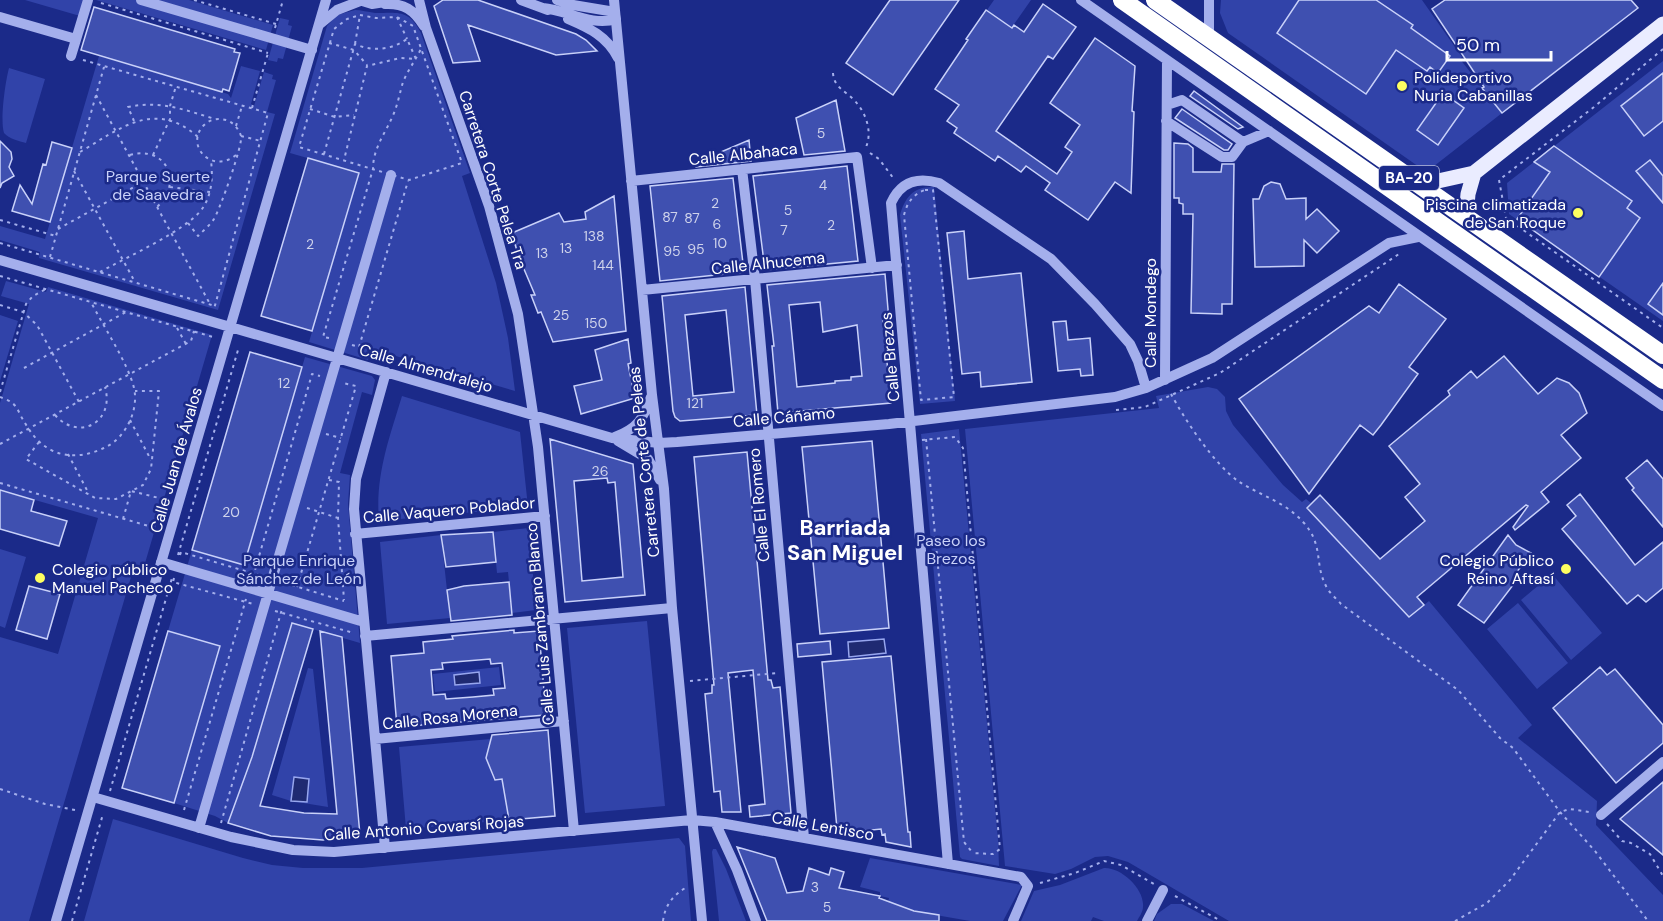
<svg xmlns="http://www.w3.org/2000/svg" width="1663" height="921" viewBox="0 0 1663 921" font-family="'DM Sans',sans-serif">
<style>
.green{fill:#3143a9}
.water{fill:#1f2a72;stroke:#97a6ee;stroke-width:1.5}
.building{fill:#3f50b0;stroke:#c9d1f9;stroke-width:1.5;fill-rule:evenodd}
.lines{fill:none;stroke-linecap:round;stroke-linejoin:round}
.path{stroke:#a4afec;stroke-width:2;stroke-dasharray:3 4.5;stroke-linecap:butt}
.minor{stroke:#a4afec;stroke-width:10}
.major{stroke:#eaecff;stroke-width:15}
.highway{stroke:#fff;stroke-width:18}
.poi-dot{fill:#fdfe61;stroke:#1b2a89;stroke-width:2}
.labels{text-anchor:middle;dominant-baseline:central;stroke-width:5;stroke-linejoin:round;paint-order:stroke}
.number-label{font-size:14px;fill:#cfd3eb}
.shield{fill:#1b2a89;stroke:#bbbfdc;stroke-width:1.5}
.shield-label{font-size:15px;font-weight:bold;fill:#fff}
.poi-label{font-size:16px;fill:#fff;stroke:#1b2a89;text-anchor:start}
.street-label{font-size:16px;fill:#fff;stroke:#1b2a89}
.park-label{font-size:16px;fill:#c9d1f9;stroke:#1b2a89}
.district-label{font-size:22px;font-weight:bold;fill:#fff;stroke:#1b2a89}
</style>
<rect width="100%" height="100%" fill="#1b2a89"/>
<path class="green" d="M25 0H84L80 16Z
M96 0H189L273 25 266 50Z
M994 0H1031L1010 30 1000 20 987 10Z
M1221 0H1422L1462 57 1460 59 1502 113 1429 170 1422 169 1228 33 1220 13Z
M355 10C361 10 368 12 375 13 398 13 409 9 421 33L470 173 462 176 496 283 508 338 515 391 372 349 368 360 309 342 359 173 290 153 327 26 337 15Z
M280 18 289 20 288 25 292 26 283 59 278 58 277 62 268 60Z
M99 56 228 94 231 98 241 66 260 71 251 104 254 106 264 72 273 75 272 79 276 80 267 112 275 114 218 310 39 258 40 252 0 240V226L45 239Z
M1663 61V321L1509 214 1507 183Z
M9 68 45 79 26 143C19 141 9 139 4 133 0 121 5 83 9 68Z
M934 187 955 401 920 404 900 215C905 197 914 186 934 187Z
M6 281 46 292 48 287 212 335 143 570 134 567 29 921H0V637L58 654 98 518 0 490V403L29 304 1 296Z
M0 315 18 321 0 381Z
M305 357 372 376 375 380 372 395 362 392 340 473 350 475 348 504 360 643 292 623 252 757 228 823 215 816 174 803 220 646 168 631 192 550 244 565Z
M1208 387 1217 389 1225 397 1226 411 1233 425 1283 485 1302 502 1306 499 1311 503 1307 509 1409 617 1429 601 1532 725 1518 738 1597 801 1596 825 1663 895V921H1229L1128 862 1108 856 1095 857 1071 869 1055 874 1005 866 965 429 1159 408 1156 396Z
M402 396 520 432 528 507 379 521C375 476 389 439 402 396Z
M959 429 998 840 999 866 962 859 960 857 921 434Z
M529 528 536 610 512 613 508 572 497 573 493 532Z
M441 535 450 618 387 624 380 542Z
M0 549 26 557 5 628 0 626Z
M1552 574 1602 633 1571 660 1521 600Z
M1518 603 1568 663 1537 689 1487 629Z
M647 621 665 806 585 813 567 628Z
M499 667 501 685 435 692 433 674Z
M308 668 313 669 328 807 291 801 272 795Z
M491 739 486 758 494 780 506 779 509 820 406 829 399 747Z
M113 819 243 858 272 865 303 868H362L679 838 685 846 691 921H84Z
M716 849 726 869 746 921H719L712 852 713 849Z
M870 858 1022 885 1003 921H970L907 910 888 902 889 898 880 896V892L860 887Z
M1104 868C1121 867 1145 889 1143 907 1143 912 1139 917 1137 921H1104L1093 917 1091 921H1021L1034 891 1060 885Z
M1171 904H1182L1214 921H1154L1157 914Z"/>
<path class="water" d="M884 639 886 653 849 657 848 642Z
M479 672 480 683 455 685 454 675Z
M294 777 309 779 307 802 291 801Z"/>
<path class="building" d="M443 0H478L576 34 586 40 597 51 556 55 468 25 480 61 453 63 434 6Z
M890 0H959L893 95 846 63Z
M1299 0H1376L1413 25 1411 28 1450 56 1438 73 1430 67 1427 71 1396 50 1366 94 1277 33Z
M1445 0H1631L1638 8 1502 113 1482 88 1484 87 1432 9Z
M1043 4 1076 27 1053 59 1048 56 996 131 1057 174 1072 152 1065 147 1080 125 1050 103 1095 38 1135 66 1132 111 1134 112 1131 193 1115 182 1088 220 1045 190 1050 183 1026 166 1021 172 998 156 995 161 954 133 957 128 947 121 959 105 935 89 968 40 966 39 986 10 1012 28 1014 25 1024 32Z
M94 7 235 49 234 52 240 53 229 91 223 89 222 92 81 50Z
M1663 73V121L1644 136 1621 106Z
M1194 91 1243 127 1238 129 1190 96Z
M1443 93 1464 108 1438 145 1417 130Z
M836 100 845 151 804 155 796 118Z
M1182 109 1232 144 1228 150H1224L1175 118Z
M749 140 751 161 696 167 695 163Z
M0 141 11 152 12 159 9 167 14 176 2 183 0 188Z
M52 142 72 148 50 222 12 211 20 185 32 204 43 164 46 165Z
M1174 143 1188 144 1193 148V172H1221L1222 164H1234L1232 304H1222V314L1191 313 1193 214H1183V204L1179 203V198H1174Z
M1554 146 1632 201 1627 208 1640 218 1599 277 1517 219 1550 172 1534 162Z
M308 158 359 173 312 331 261 316Z
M1650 160 1663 176V203L1636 171Z
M847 166 858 261 765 270 753 176Z
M733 178 744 272 660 281 650 186Z
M1271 182 1280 184 1286 199 1306 198V219L1317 209 1339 231 1317 253 1304 240V266L1255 267 1253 199H1259L1264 186Z
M614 196 626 331 553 342 541 312 538 313 531 295H535L518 255 512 233 559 213 564 222 586 219 585 212Z
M964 231 968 279 1021 273 1032 382 981 387 980 372 962 374 947 233Z
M885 274 889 321H883L891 403 778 413 772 346H774L767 285ZM820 302 823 332 857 325 862 376 851 377V380L835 381V383L797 387 789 305Z
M1663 283V315L1648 304Z
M1399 284 1446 319 1409 367 1418 374 1381 425 1373 435 1360 425 1309 494 1239 399 1369 306 1379 313Z
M745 287 757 415 680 421 675 417 673 411 662 296ZM726 310 734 392 693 396 685 315Z
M1066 321 1068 340 1090 338 1093 375 1081 376 1080 369 1058 371 1053 322Z
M628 339 631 363 628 364 635 398 581 414 574 386 602 380 595 350Z
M250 352 302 367 244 565 192 550Z
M1504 356 1538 394 1557 378 1569 383 1579 393 1587 413 1561 435 1581 458 1541 492 1549 502 1515 530 1513 527 1528 506 1526 505 1417 597 1424 605 1409 617 1307 508 1320 495 1380 559 1425 521 1405 497 1420 484 1389 446 1450 395 1448 391 1471 371 1477 378Z
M550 439 633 464 645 595 565 602ZM607 478 608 483 615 482 623 577 582 581 574 481Z
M872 441 889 628 820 634 802 447Z
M747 452 768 680H771L773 688 780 687 791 813 750 817 749 806 765 804 753 670 728 673 741 812H722L720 791 714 792 705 694 712 693V685H714L694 457Z
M1647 460 1663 479V527L1632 490 1634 488 1626 478Z
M0 490 34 500 31 511 67 521 59 546 0 529Z
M1580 494 1635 565 1663 542V588L1646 602 1638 595 1627 604 1562 529 1576 516 1567 505Z
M493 532 496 562 446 567 441 535Z
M1508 535 1516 545 1531 553 1516 573 1520 576 1484 623 1458 605Z
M509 582 512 615 451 621 447 590 464 586Z
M29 586 60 594 47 639 16 630Z
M292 623 313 629 260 806 304 813 337 814 320 631 342 637 360 835 323 840 271 836 228 823 252 757Z
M514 630V633L539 631 546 715 397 727 391 656 424 653 423 642 453 639 452 636ZM490 659 491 664 502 663 505 688 493 689 494 695 473 697 446 699 445 694 433 695 431 670 443 669 442 663Z
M168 631 220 646 174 803 122 788Z
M830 641 831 654 798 657 797 644Z
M891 656 908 832H910L911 847 886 842 885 834 882 835 881 829 852 832V827L837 829 822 662Z
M1600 667 1607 675 1615 669 1663 725V743L1616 783 1553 708Z
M548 730 555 816 509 820 502 779 495 780 486 758 492 735Z
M1663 782V855L1620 819Z
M737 847 775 858 787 893 803 891 809 868 829 875 831 868 844 872 839 888 880 896 879 898 914 911 939 915V921H767Z"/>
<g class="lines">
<path class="path" d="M194 0 276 24
M101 3 268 53
M360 15 376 18 397 17 413 26 462 163 409 180 299 147 334 29 347 19Z
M397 17 407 39
M275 28 283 0
M329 43 354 50 367 65
M355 44 360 15
M1663 49 1594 107 1499 180 1506 218 1663 328
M83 60 268 113 214 309
M833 73C834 88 846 91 855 101 867 114 873 134 865 149
M96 95 210 304
M252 108 268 53
M310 109 335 117 354 115
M134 121 128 107C160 100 185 110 215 119
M236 126 242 106
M241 136 261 141
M80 152C121 128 155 99 198 137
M870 153 879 159 894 179
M324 154 355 44C373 52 391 50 407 39L416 59 400 58 367 66 344 160
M130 155C166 145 184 182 157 207
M153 155 170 119V106L176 86
M74 171 135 282
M170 187 210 192
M925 190H933L954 397 921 400 904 215C907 203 913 194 925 190Z
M0 220 56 236
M188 223 198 236C203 231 210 225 214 219 220 209 243 145 241 136 239 129 233 122 226 120 219 118 210 119 204 125 184 145 212 175 236 155
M58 229 143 182
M0 243 215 306
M50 257 104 67
M100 272C125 258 187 230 202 209 212 195 213 177 211 161
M0 276 213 337
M0 305 23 312 37 325 79 402
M177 328 186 344
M329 338 323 337 373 169C373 147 386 133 394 113 398 103 400 92 403 82 408 70 415 61 421 49
M352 345 359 347 408 181
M24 368 126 312
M0 392 26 304 33 296 46 289
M1171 394C1185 420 1214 464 1238 481 1259 495 1286 502 1304 523 1324 546 1314 563 1326 586 1329 593 1336 598 1341 604L1458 690 1500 738 1513 748 1560 812 1595 851 1648 921
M0 397C4 399 9 400 12 403 17 406 19 413 22 418 30 432 38 444 53 451 71 459 90 455 106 447 126 437 139 410 134 388 128 363 103 326 91 302
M1116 410 1145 407 1220 373 1399 254
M55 415C79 442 115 422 105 387
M130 420 151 460
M326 434 341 438
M926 439 964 842 972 852
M922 440 955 437 963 448 1000 849 993 854 972 853
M39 442 26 459 95 498 116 499 143 485 151 469 159 391H135
M0 444 191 341 194 331
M68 454 89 494
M329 480 339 482 338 518 344 600
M0 483 159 529
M307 508 338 518
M123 519 131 491 167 500
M178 555 238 350
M180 555 181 552 262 576
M253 577 312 374 320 376
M174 578 173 582 253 604
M285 583 344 601
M297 587 356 386 343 383
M275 611 354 633
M690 681 777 673
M0 789 45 804 75 810
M110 791 172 578
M184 810 246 599
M221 823 282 609
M1607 824 1622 841 1631 843 1650 854 1663 876
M1040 883 1075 873 1104 861 1121 865 1154 884
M1175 896 1221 921
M72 921 103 814
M663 921C665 905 673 895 687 887
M1455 921 1487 903 1510 880 1560 812 1570 809 1589 812"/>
<path class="minor" d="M141 0 312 50
M359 0 372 4 391 1
M419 0 426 28 489 206 518 314 538 447 574 831
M521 0 548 10
M614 0 652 395 664 489 672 608 702 921
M1081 0 1663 406
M1209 0V38
M385 4C404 3 414 10 424 26
M543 8C567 10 592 27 616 19L615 12 573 5 557 0
M0 17 76 39
M568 19C589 28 607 36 618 58
M320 24 337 10 360 1
M71 56 88 0
M1167 105 1182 100 1243 142 1269 131
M1166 121 1222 157H1232L1243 142
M742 169 755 279 804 838
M631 181 857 157 872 268
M0 260 612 438 659 443 677 442 889 424 1115 397 1146 388 1212 358 1389 243 1418 237
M642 290 897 265
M1165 380 1167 60
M615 437C638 428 643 419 651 397
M618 441 648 459 660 480
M355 534 545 516
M161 562 364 622
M365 636 672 608
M375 739 564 721
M93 797 231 837 293 850 334 852 692 820 715 822 1021 877 1028 886 1013 921
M1601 815 1663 762
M715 822 737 870 756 921
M199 828 391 175
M385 848 354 509 356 479 386 372
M948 864 891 203C901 181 918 177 939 183L1051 259 1095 304 1130 344 1138 361 1146 388
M56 921 326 0
M1147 921 1163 890"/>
<path class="major" d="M1420 185 1474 173 1663 24
M1466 217 1468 194 1474 173"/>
<path class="highway" d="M1122 0 1663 380
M1155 0 1663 355"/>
</g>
<g class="poi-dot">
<circle cx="1402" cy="86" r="6"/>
<circle cx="1578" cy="213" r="6"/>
<circle cx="1566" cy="569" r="6"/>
<circle cx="40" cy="578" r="6"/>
</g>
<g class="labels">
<g class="number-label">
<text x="821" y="133">5</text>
<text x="823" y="185">4</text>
<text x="715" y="203">2</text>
<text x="788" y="210">5</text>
<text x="670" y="217">87</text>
<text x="692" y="218">87</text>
<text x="717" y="224">6</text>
<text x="831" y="225">2</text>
<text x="784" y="230">7</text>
<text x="594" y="236">138</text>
<text x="720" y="243">10</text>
<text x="310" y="244">2</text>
<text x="566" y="248">13</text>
<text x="696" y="249">95</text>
<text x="672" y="251">95</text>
<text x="542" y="253">13</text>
<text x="603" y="265">144</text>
<text x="561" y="315">25</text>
<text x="596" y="323">150</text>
<text x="284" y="383">12</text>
<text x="695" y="403">121</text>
<text x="600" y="471">26</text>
<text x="231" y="512">20</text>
<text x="815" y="887">3</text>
<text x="827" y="907">5</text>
</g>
<rect class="shield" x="1379" y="166" width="60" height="24" rx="4.5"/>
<g class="shield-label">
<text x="1409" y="178">BA-20</text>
</g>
<g class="poi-label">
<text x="1414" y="77">Polideportivo<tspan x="1414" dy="18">Nuria Cabanillas</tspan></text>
<text x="1566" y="204" text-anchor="end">Piscina climatizada<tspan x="1566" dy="18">de San Roque</tspan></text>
<text x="1554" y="560" text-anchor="end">Colegio Público<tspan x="1554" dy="18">Reino Aftasí</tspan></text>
<text x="52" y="569">Colegio público<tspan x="52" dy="18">Manuel Pacheco</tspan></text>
</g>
<g class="street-label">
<text transform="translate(743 154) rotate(-6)">Calle Albahaca</text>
<text transform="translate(493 180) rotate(72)">Carretera Corte Pelea Tra</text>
<text transform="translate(768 263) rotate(-6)">Calle Alhucema</text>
<text transform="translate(1150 313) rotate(-90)">Calle Mondego</text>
<text transform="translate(890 357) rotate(-95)">Calle Brezos</text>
<text transform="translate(426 368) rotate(16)">Calle Almendralejo</text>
<text transform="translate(784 417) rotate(-5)">Calle Cáñamo</text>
<text transform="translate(176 460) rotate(-74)">Calle Juan de Ávalos</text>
<text transform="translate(644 462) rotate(-96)">Carretera Corte de Peleas</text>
<text transform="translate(759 505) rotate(-95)">Calle El Romero</text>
<text transform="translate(449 510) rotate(-5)">Calle Vaquero Poblador</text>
<text transform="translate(540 624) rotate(-95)">Calle Luis Zambrano Blanco</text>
<text transform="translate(450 717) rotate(-6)">Calle Rosa Morena</text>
<text transform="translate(823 826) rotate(10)">Calle Lentisco</text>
<text transform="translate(424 828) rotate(-4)">Calle Antonio Covarsí Rojas</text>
</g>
<g class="park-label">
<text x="158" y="176">Parque Suerte<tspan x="158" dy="18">de Saavedra</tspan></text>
<text x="951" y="540">Paseo los<tspan x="951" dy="18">Brezos</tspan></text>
<text x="299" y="560">Parque Enrique<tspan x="299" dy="18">Sánchez de León</tspan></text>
</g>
<g class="district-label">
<text x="845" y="527">Barriada<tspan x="845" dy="25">San Miguel</tspan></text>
</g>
</g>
<path d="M1447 51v9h104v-9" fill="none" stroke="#ffffff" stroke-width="3"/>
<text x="1456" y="51" font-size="18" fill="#ffffff" stroke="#1b2a89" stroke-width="4.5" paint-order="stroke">50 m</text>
</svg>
